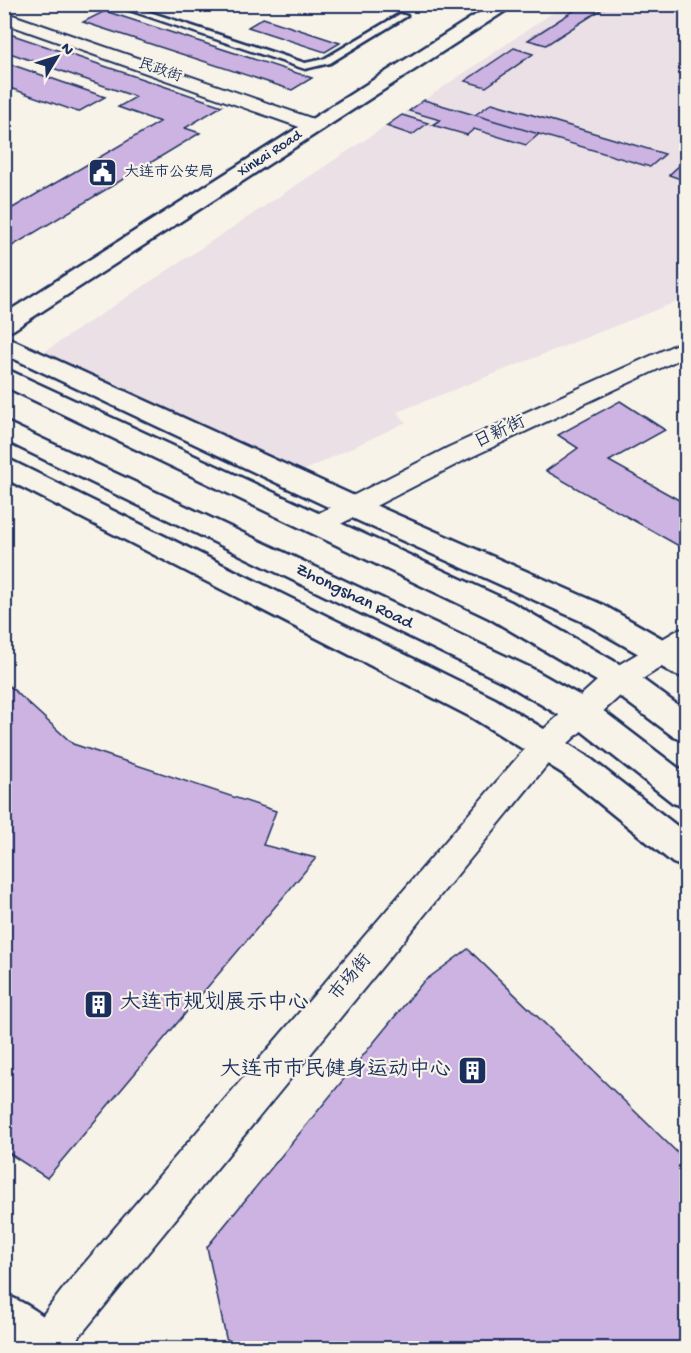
<svg xmlns="http://www.w3.org/2000/svg" width="691" height="1353" viewBox="0 0 691 1353" font-family="'Gochi Hand','LXGW WenKai TC',sans-serif">
<style>
.built{fill:#eae0e6}
.building{fill:#ccb3e2;stroke:#1b2f5e;stroke-width:1.5}
.lines{fill:none;stroke-linecap:round;stroke-linejoin:round}
.lane-casing{stroke:#1b2f5e;stroke-width:5}
.street-casing{stroke:#1b2f5e;stroke-width:4}
.secondary-casing{stroke:#1b2f5e;stroke-width:5}
.primary-casing{stroke:#1b2f5e;stroke-width:5}
.lane{fill:#f7f3e8;fill-rule:evenodd}
.street{fill:#f7f3e8;fill-rule:evenodd}
.secondary{fill:#f7f3e8;fill-rule:evenodd}
.primary{fill:#f7f3e8;fill-rule:evenodd}
.labels{text-anchor:middle;dominant-baseline:central;stroke-width:4.5;stroke-linejoin:round;paint-order:stroke}
.far-street-label{font-size:15px;fill:#1b2f5e;stroke:#f7f3e8}
.far-poi-label{font-size:15px;fill:#1b2f5e;stroke:#f7f3e8;text-anchor:start}
.street-label{font-size:18px;fill:#1b2f5e;stroke:#f7f3e8}
.near-poi-label{font-size:21px;fill:#1b2f5e;stroke:#f7f3e8;text-anchor:start}
</style>
<rect width="100%" height="100%" fill="#f7f3e8"/>
<filter id="ink" filterUnits="userSpaceOnUse"><feTurbulence type="fractalNoise" baseFrequency=".0167" numOctaves="2"/><feDisplacementMap in="SourceGraphic" scale="12" xChannelSelector="R" yChannelSelector="G"/><feConvolveMatrix kernelMatrix="1 2 1 2 8 2 1 2 1" color-interpolation-filters="sRGB"/></filter>
<g filter="url(#ink)">
<path class="built" d="M564 5H686V298L397 412 406 422 303 471 44 352 386 126Z"/>
<path class="building" d="M171 4H205L192 11Z
M584 4H610L546 45 528 40Z
M105 11 312 78 292 90 83 22Z
M263 18 340 43 325 52 248 27Z
M4 32 222 106 185 128 200 133 4 251V213L160 122 118 107 136 97 4 51Z
M514 48 533 54 486 87 465 81Z
M4 62 105 97 78 112 4 86Z
M424 100 475 115 539 134 526 145 474 129 467 135 432 125 440 120 409 111Z
M492 103 665 154 650 167 475 115Z
M402 115 428 123 412 135 386 126Z
M683 162H686V181L669 175Z
M620 401 665 430 609 461 686 504V550L546 471 578 448 558 435Z
M4 681 73 744 276 811 263 845 316 858 47 1178 4 1150Z
M468 949 686 1161V1348H239L226 1338 207 1247 423 982Z"/>
<g class="lines">
<defs>
<path id="lane" d="M111 4H125L305 63 324 59 400 14 407 16 330 63 305 69Z"/>
<path id="street" d="M4 12 322 122 325 126 322 130H308L4 23Z
M686 340V356L467 459 327 531 317 534 307 531 303 525 307 519 449 447Z
M686 628V651L630 687 556 754 70 1348H23L29 1333 66 1285 534 738 608 671 676 631Z"/>
<path id="secondary" d="M493 4H516L13 330 4 333V314Z
M4 1294C29 1304 60 1323 68 1348L4 1346Z"/>
<path id="primary" d="M4 336 361 499 603 605 686 652V678L674 674 581 621 341 513 4 354Z
M4 368 511 602 631 671 686 711V741L674 737 607 687 489 618 4 386Z
M4 421 531 668 593 703 686 774V807L673 803 569 721 507 684 4 440Z
M4 457 495 699 586 755 686 833V868L673 863 562 773 471 717 4 478Z"/>
</defs>
<use href="#lane" class="lane-casing"/>
<use href="#street" class="street-casing"/>
<use href="#secondary" class="secondary-casing"/>
<use href="#primary" class="primary-casing"/>
<use href="#lane" class="lane"/>
<use href="#street" class="street"/>
<use href="#secondary" class="secondary"/>
<use href="#primary" class="primary"/>
</g>
</g>
<defs>
<symbol id="civic-square" viewBox="-11 -11 22 22"><rect x="-9" y="-9" width="18" height="18" rx="4" fill="#1b2f5e" stroke="#f7f3e8"/><path d="M-.6-6.5H3V-4.5H.6V-3L4-1V1h2V6H-6V1h2V-1L-.6-3ZM-1.2 2.5V6h2.4V2.5Z" fill="#fff"/></symbol>
<symbol id="building-square" viewBox="-11 -11 22 22"><rect x="-9" y="-9" width="18" height="18" rx="4" fill="#1b2f5e" stroke="#f7f3e8"/><path d="M-4-6H4V6H1V3H-1V6H-4ZM-2.5-4.3h1.7v1.8h-1.7ZM.8-4.3h1.7v1.8H.8ZM-2.5-1h1.7V.8h-1.7ZM.8-1h1.7V.8H.8Z" fill="#fff"/></symbol>
</defs>
<g fill-rule="evenodd">
<use href="#civic-square" x="86" y="156" width="33" height="33"/>
<use href="#building-square" x="82" y="988" width="33" height="33"/>
<use href="#building-square" x="456" y="1054" width="33" height="33"/>
</g>
<g class="labels">
<g class="far-street-label">
<text transform="translate(160 71) rotate(19)">民政街</text>
<text transform="translate(270 154) rotate(-33)">Xinkai Road</text>
</g>
<g class="far-poi-label">
<text x="124" y="173">大连市公安局</text>
</g>
<g class="street-label">
<text transform="translate(500 433) rotate(-25)">日新街</text>
<text transform="translate(354 597) rotate(26)">Zhongshan Road</text>
<text transform="translate(351 978) rotate(-50)">市场街</text>
</g>
<g class="near-poi-label">
<text x="120" y="1004">大连市规划展示中心</text>
<text x="451" y="1071" text-anchor="end">大连市市民健身运动中心</text>
</g>
</g>
<rect width="691" height="1353" fill="none" stroke="#f7f3e8" stroke-width="24"/>
<rect x="12" y="12" width="667" height="1329" fill="none" stroke="#1b2f5e" stroke-width="2" filter="url(#ink)"/>
<g transform="translate(57 57) rotate(52)" stroke="#f7f3e8" stroke-width="4.5" paint-order="stroke">
<path d="M0-4.5L10 22L0 15L-10 22Z" fill="#1b2f5e"/>
<text y="-9" font-size="16" font-weight="bold" text-anchor="middle" fill="#1b2f5e">N</text>
</g>
</svg>
